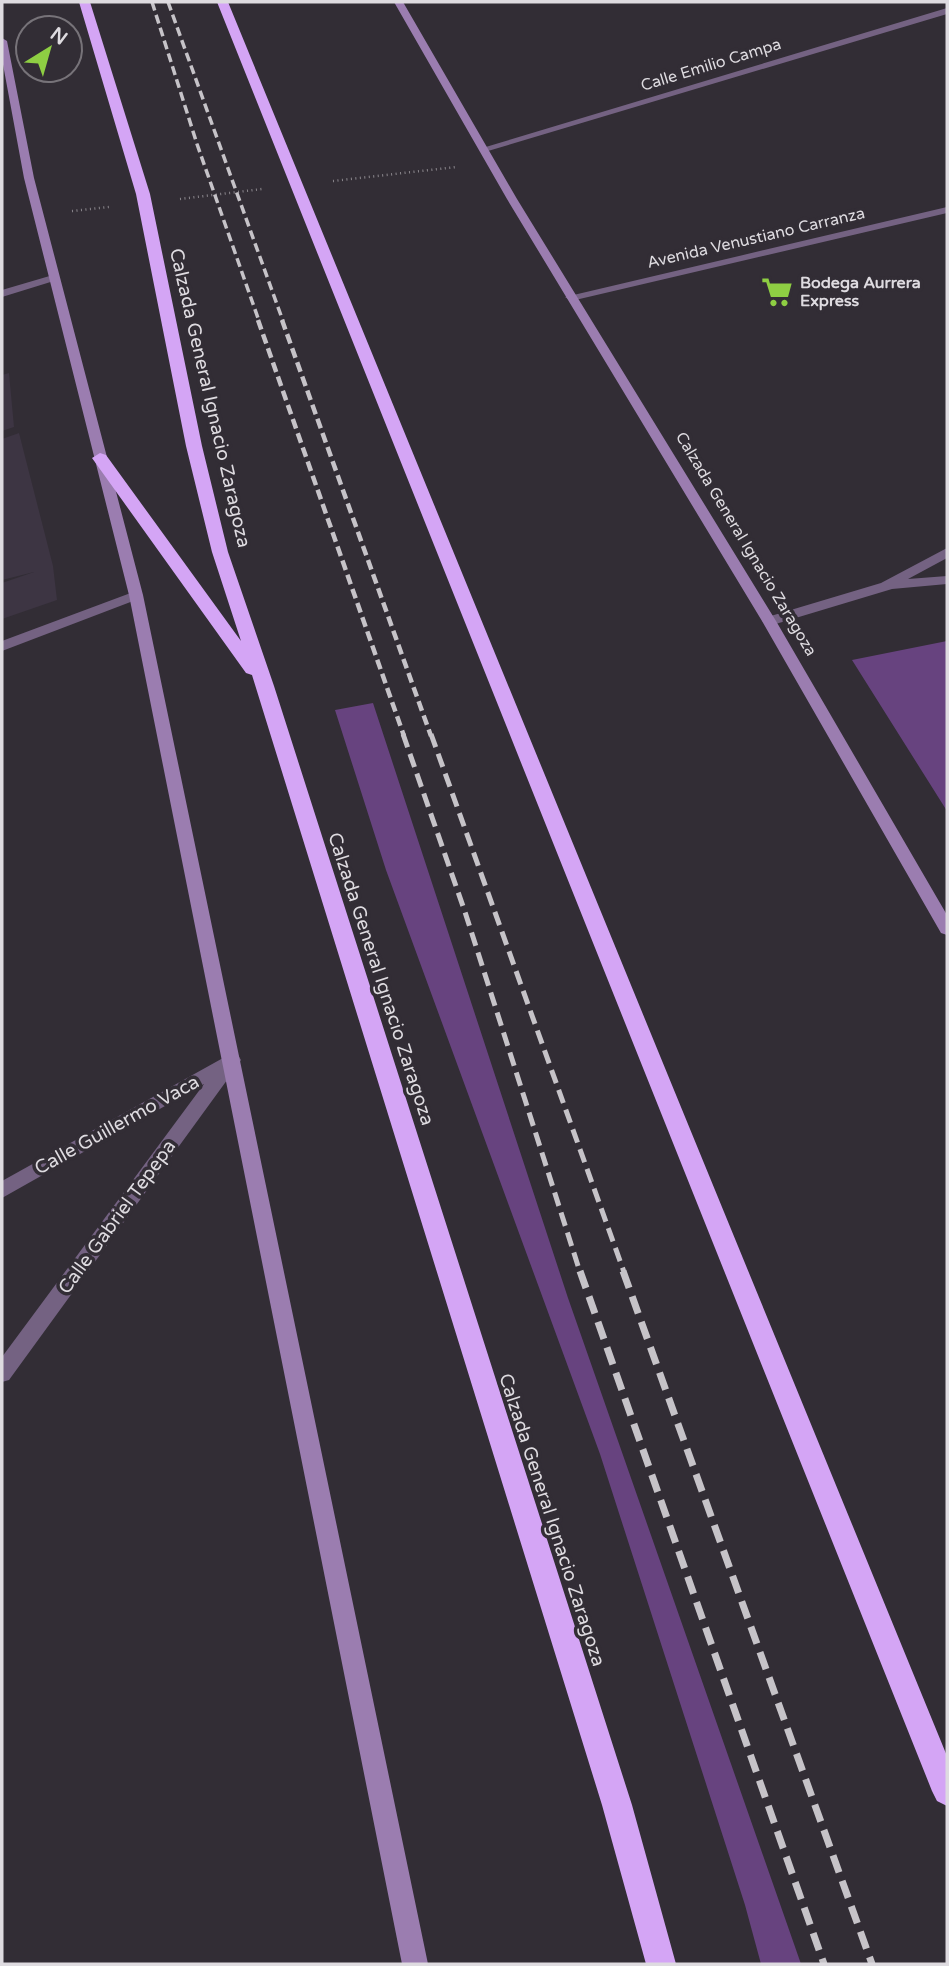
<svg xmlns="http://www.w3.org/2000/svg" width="949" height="1966" viewBox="0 0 949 1966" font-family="'Varela Round',sans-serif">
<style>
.built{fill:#3d3543}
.green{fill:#67437f}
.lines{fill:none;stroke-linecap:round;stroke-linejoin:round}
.path{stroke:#8b878d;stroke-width:2.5;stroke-dasharray:1 3.5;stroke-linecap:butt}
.minor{fill:#746282;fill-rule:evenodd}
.secondary{fill:#9b7db0;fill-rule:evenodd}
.motorway{fill:#d4a5f5;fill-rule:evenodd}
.rail-far3{stroke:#c6c3c8;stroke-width:3.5;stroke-dasharray:9 4.5;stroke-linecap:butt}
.rail-far2{stroke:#c6c3c8;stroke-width:4.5;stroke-dasharray:10 5;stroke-linecap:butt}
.rail-far1{stroke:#c6c3c8;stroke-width:5;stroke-dasharray:14 7;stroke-linecap:butt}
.rail{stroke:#c6c3c8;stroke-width:7;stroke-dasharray:18 9;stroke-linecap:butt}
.labels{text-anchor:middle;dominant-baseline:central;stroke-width:7;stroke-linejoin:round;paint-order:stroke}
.far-street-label{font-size:16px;fill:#dedbe0;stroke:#322d35}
.far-poi-label{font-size:16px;font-weight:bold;fill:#dedbe0;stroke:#322d35;text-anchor:start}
.street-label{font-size:19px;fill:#dedbe0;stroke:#322d35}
</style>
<rect width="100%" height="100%" fill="#322d35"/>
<path class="built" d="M9 373 14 427 2 431V375Z
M19 433 53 566 57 600 2 619V583L34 572 2 580V439Z"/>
<path class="green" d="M947 641V811L852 660Z
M373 703 568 1298 801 1964H761L745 1905 600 1454 386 870 335 710Z"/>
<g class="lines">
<path class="path" d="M333 181 456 167
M180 199 262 189
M72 211 109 207"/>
<path class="minor" d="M947 8V14L488 151 479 149Z
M947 207V213L571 301 565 297Z
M53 275 59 278 57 280 2 297V290Z
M947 548V558L908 579 947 576V584L892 589 769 626 762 621 764 618 881 583Z
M136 591 143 595 141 598 2 651V641Z
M232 1053 238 1055 241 1060 238 1065 9 1380 2 1382V1357L204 1084 2 1198V1181Z"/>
<path class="secondary" d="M394 2H403L517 199 776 621 947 915V935L941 933 762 621 507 199Z
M2 38 7 41 34 178 143 595 428 1964H402L129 595 24 178 2 59Z"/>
<path class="motorway" d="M79 2H90L150 194 202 446 228 552 274 686 632 1805 676 1964H646L602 1805 252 675 246 673 92 458 100 453 106 455 241 641 212 552 186 446 136 194Z
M217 2H228L947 1756V1806L937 1801 932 1791Z"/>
<path class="rail-far3" d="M152 2 197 144 259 321
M168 2 283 321"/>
<path class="rail-far2" d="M258 320 404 736
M282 320 431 736"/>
<path class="rail-far1" d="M403 734 465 912 580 1272
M431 734 624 1272"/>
<path class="rail" d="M580 1271 824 1964
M623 1271 872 1964"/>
</g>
<defs>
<symbol id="supermarket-bare" viewBox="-9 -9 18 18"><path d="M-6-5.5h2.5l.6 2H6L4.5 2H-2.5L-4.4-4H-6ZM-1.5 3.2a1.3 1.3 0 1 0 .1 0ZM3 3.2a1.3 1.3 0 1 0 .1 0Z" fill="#8ece43" stroke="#322d35" stroke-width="2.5" paint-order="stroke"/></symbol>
</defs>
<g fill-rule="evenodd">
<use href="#supermarket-bare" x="755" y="270" width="44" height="44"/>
</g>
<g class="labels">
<g class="far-street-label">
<text transform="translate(711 65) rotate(-17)">Calle Emilio Campa</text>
<text transform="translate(756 238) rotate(-13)">Avenida Venustiano Carranza</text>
<text transform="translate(746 544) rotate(59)">Calzada General Ignacio Zaragoza</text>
</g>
<g class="far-poi-label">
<text x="800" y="283">Bodega Aurrera<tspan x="800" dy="18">Express</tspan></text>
</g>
<g class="street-label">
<text transform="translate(210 398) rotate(77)">Calzada General Ignacio Zaragoza</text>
<text transform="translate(381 979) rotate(72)">Calzada General Ignacio Zaragoza</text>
<text transform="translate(117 1125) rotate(-29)">Calle Guillermo Vaca</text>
<text transform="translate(117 1217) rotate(-54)">Calle Gabriel Tepepa</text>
<text transform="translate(552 1520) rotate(72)">Calzada General Ignacio Zaragoza</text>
</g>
</g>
<rect width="949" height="1966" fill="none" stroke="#dedbe0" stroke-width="7"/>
<g transform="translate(49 49) rotate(37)"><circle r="33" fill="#322d35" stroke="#777379" stroke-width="2"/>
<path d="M0-5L12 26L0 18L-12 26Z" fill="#8ece43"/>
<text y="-10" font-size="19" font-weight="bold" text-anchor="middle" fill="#dedbe0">N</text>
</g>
</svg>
